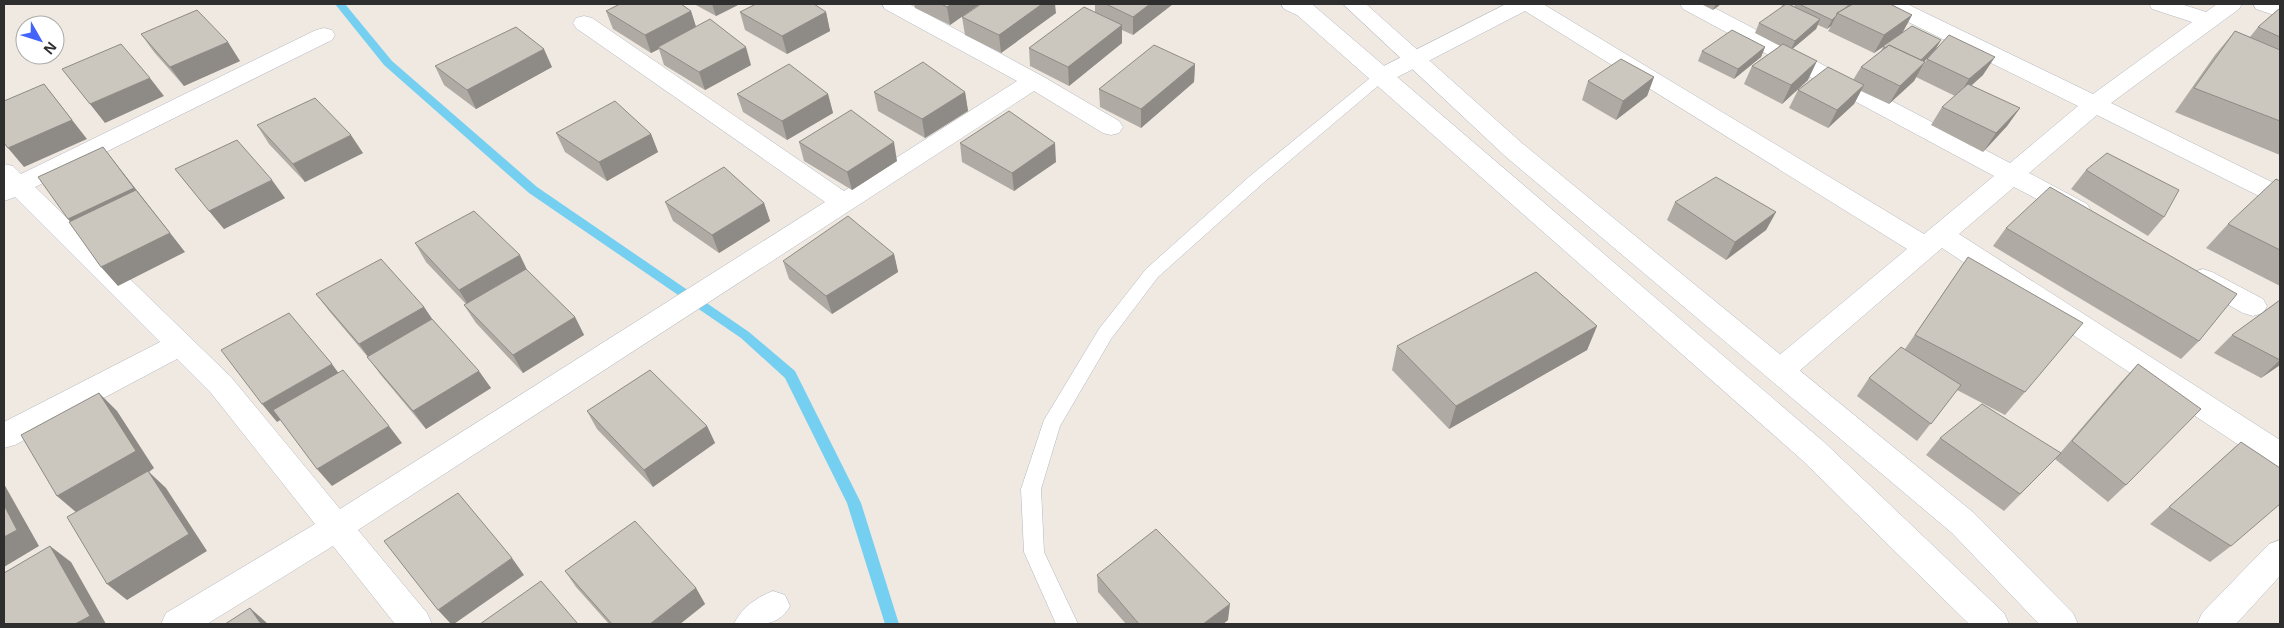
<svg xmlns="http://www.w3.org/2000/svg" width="2284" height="628" viewBox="0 0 2284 628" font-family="'Open Sans',sans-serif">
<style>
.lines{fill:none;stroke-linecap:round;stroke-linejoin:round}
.stream{fill:#75cff0;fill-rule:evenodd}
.lane-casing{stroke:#b4b7c1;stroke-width:1}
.street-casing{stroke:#b4b7c1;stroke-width:1}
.secondary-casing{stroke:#b4b7c1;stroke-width:1}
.lane{fill:#fff;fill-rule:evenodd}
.street{fill:#fff;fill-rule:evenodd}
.secondary{fill:#fff;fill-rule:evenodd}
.wall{fill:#afaba4}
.shaded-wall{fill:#8e8b86}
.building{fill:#cbc7bf;stroke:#8e8b86}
</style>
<rect width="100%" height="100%" fill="#efe9e1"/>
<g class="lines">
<path class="stream" d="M335 4H345L392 61 537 187 749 332 795 371 861 503 899 624H885L847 503 785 378 741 338 529 193 384 65Z"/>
<defs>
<path id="lane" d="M1380 72 1385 74 1387 77 1385 80 1262 184 1158 277 1111 339 1060 426 1041 489 1044 552 1078 624H1056L1024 552 1021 489 1044 420 1099 329 1146 269 1250 176 1375 74Z"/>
<path id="street" d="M882 4H909L1042 76 1119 121 1123 127 1119 133 1111 135 1103 133 1034 91 358 530 427 613 432 624H395L333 546 207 624H161L166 613 315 524 211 393 177 359 15 445 4 448V422L160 342 15 197 4 201V164L13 166 21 174 316 30 324 28 332 30 335 35 332 40 35 187 231 377 340 509 825 202 576 28 573 23 576 18 584 16 592 18 844 191 1017 81 885 9Z
M1506 4H1543L1924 234 1994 176 1683 9 1680 4H1707L2010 163 2078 106 1882 9 1879 4H1907L2093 94 2192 22 2152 9 2149 4H2181L2206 12 2217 4H2242L2239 9 2111 103 2280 186V205L2271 202 2097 115 2029 173 2087 204 2091 210 2087 216 2078 219 2069 216 2014 187 1959 234 2280 440V468L2269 465 1942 248 1790 379 1780 382 1770 379 1766 371 1770 363 1907 249 1525 11 1388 82 1380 84 1372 82 1368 77 1372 72Z
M2253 4H2280V17L2256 9Z
M2203 269 2212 272 2263 299 2267 306 2263 313 2253 316 2243 313 2194 286 2190 279 2194 272Z
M2280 540V576L2236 624H2197L2202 613 2269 544Z
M773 591 785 595 790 606C778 628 759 624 734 624 741 608 757 597 773 591Z"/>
<path id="secondary" d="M1281 4 1313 5 1824 442 2004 613 2009 624H1969L1802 460 1297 15 1284 9Z
M1343 4H1366L1523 144 1974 513 2073 613 2078 624H2039L1952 533 1505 156Z"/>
</defs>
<use href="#lane" class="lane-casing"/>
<use href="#street" class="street-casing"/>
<use href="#secondary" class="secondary-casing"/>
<use href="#lane" class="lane"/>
<use href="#street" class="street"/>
<use href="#secondary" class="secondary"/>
</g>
<path class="wall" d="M694 4H740L716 16Z
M914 4H980L950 25 915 8Z
M1095 4H1173L1133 35 1122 30V43L1069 86 1030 66 1029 48 1095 12Z
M1701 4H1721L1713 10Z
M1779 4H1795L1792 6 1794 7 1795 4H1890L1912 15 1903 32 1941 40 1935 50 1924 62 1914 81 1889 104 1861 91 1854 104 1828 128 1789 108 1798 90 1853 80 1861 67 1881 51 1883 47 1874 53 1828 31 1831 26 1827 29 1818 25 1816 29 1792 49 1808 80 1782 104 1744 84 1752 66 1780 46 1755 33 1759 23 1783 6Z
M2280 8V155L2175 112 2215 55 2235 31 2250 37 2258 27Z
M606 11H691L696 27 751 65 705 90 664 65 659 49 651 53 613 29Z
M740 12H826L830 31 787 54 745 30Z
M1056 13 1001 53 965 35 962 17Z
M141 34 240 61 184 86 154 52Z
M1765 47 1761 57 1734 79 1698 61 1702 51Z
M1927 59 1983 75 1971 86 2020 108 2007 126 1983 152 1931 125 1942 107 1955 96 1916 77Z
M1195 64 1194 82 1141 128 1100 107 1099 89Z
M435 66 552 67 476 109 444 85Z
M1654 77 1647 96 1616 120 1582 100 1588 81Z
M874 92H965L968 111 925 138 878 111Z
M737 94H828L833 113 787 140 743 112Z
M257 125 363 153 305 182 269 144Z
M556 133 651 134 658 152 607 181 565 152Z
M799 142 897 161 852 190 804 161Z
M960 143 1056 162 1014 191 962 162Z
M175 169 285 198 224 229Z
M2086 170 2164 217 2148 236 2071 189Z
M2280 181V286L2206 248 2228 224Z
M665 202 764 203 770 221 719 253 673 221Z
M1675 202 1776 212 1766 230 1726 260 1667 220Z
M2006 228 2199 341 2181 359 1993 246Z
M415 243 528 272 575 317 584 335 523 373 476 323 464 305 466 304 426 262Z
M894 254 898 272 832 314 789 279 783 261Z
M1968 257 2025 392 2005 415 1957 390 1917 441 1857 396 1869 378 1905 349Z
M316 294 424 307 433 320 491 388 426 429 380 374 367 356 330 312Z
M2280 300V365L2261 378 2214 353 2232 335Z
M1597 326 1587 350 1449 429 1392 370 1397 346Z
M2138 364 2126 485 2108 502 2055 459 2004 511 1926 455 1940 438 2061 452 2121 382Z
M587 411 707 426 715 443 653 487 597 429Z
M2241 442 2231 546 2210 562 2150 524Z
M565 571 696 588 705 604 680 624H609L576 587Z
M1097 575 1228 620 1223 624H1126L1098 592Z"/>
<path class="shaded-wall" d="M712 4H740L716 16Z
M952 4H980L950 25 947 7Z
M1042 4H1055L1056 13 1001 53 999 35Z
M1150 4H1173L1133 35V17Z
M1716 4H1721L1713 10Z
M691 11 697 30 658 47 659 49 651 53 645 35Z
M826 12 830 31 787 54 782 36Z
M1912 15 1902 33 1874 53 1884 35Z
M1836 16 1831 26 1827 29 1832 20Z
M1820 19 1816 29 1790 51 1795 41Z
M1122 25V43L1069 86 1068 67Z
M1941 40 1935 50 1912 74 1918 64Z
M228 42 240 61 184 86 170 67Z
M746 47 751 65 705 90 699 72Z
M1765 47 1761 57 1734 79 1738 69Z
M544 49 552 67 476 109 467 90Z
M1995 57 1983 75 1958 97 1969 79Z
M1817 61 1808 80 1782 104 1791 85Z
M1925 62 1914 81 1889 104 1900 86Z
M1195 64 1194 82 1141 128V109Z
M1654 77 1647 96 1616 120 1623 101Z
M150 78 164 96 105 123 90 104Z
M44 84 87 139 24 167 8 148Z
M1864 85 1854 104 1828 128 1837 110Z
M965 92 968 111 925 138 922 119Z
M828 94 833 113 787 140 782 121Z
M2020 108 2007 126 1983 152 1996 133Z
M651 134 658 152 607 181 599 162Z
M351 135 363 153 305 182 293 164Z
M894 142 897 161 852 190 847 172Z
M1055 143 1056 162 1014 191 1012 173Z
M103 147 185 252 118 286 101 267 84 237 68 219Z
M272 180 285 198 224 229 209 211Z
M764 203 770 221 719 253 712 235Z
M1776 212 1766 230 1726 260 1735 242Z
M894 254 898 272 832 314 826 296Z
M520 255 529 274 470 308 459 290Z
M424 307 436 325 372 362 359 344Z
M575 317 584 335 523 373 513 355Z
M1597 326 1587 350 1449 429 1456 406Z
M2280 360V365L2261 378Z
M332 364 345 382 277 422 262 404Z
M479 371 491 388 426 429 413 411Z
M99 393 117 411 154 468 149 472 166 488 207 551 127 600 107 584 77 513 57 496Z
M389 426 402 443 332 486 317 469Z
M707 426 715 443 653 487 644 470Z
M4 484 39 546 4 567Z
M50 546 71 562 106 624H75Z
M512 558 524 575 454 624H451L438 610Z
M696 588 705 604 680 624H650Z
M1230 604 1228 620 1223 624H1203Z
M250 608 268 624H261Z"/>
<path class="building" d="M620 4H681L691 11 645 35 606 11Z
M756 4H814L826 12 782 36 740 12Z
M941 4H952L947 7Z
M981 4H1042L999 35 962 17Z
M1106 4H1150L1133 17Z
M1786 4H1788L1820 19 1795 41 1759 23Z
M1799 4H1850L1844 9 1837 13 1836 16 1832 20Z
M1853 4H1890L1912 15 1884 35 1837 13Z
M1084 7 1122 25 1068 67 1029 48Z
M2280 8V37L2258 27Z
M197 10 228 42 170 67 141 34Z
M710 19 746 47 699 72 658 47Z
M1912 26 1941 40 1921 60 1889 45 1886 48 1883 46Z
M516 27 544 49 467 90 435 66Z
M1732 30 1765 47 1738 69 1702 51Z
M2235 31 2280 50V121L2194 88Z
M1949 35 1995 57 1969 79 1927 59Z
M121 44 150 78 90 104 62 69Z
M1783 44 1817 61 1791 85 1752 66Z
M1154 45 1195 64 1141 109 1099 89Z
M1889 45 1925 62 1900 86 1861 67Z
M1621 59 1654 77 1623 101 1588 81Z
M923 62 965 92 922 119 874 92Z
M789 64 828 94 782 121 737 94Z
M1828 67 1864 85 1837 110 1798 90Z
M44 84 72 120 8 148 4 143V101Z
M1968 84 2020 108 1996 133 1942 107Z
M315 98 351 135 293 164 257 125Z
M615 101 651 134 599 162 556 133Z
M851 110 894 142 847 172 799 142Z
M1009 111 1055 143 1012 173 960 143Z
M237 140 272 180 209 211 175 169Z
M103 147 134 188 68 219 38 177Z
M2107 153 2179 190 2164 217 2086 170Z
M724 167 764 203 712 235 665 202Z
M1716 177 1776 212 1735 242 1675 202Z
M2276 179 2280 181V250L2228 224Z
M2050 187 2237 294 2199 341 2006 228Z
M136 190 170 233 101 267 69 222Z
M474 211 520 255 459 290 415 243Z
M848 216 894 254 826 296 783 261Z
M1968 257 2083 323 2025 392 1915 335Z
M381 259 424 307 359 344 316 294Z
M526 269 575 317 513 355 464 305Z
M1536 272 1597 326 1456 406 1397 346Z
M2280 300V360L2232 335Z
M289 313 332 364 262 404 221 350Z
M432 319 479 371 413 411 367 357Z
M1901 347 1961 385 1931 424 1869 378Z
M2138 364 2201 409 2126 485 2072 441Z
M343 370 389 426 317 469 273 410Z
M650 370 707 426 644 470 587 411Z
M99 393 136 451 57 496 21 435Z
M1982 404 2061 453 2020 494 1940 438Z
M2241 442 2280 468V504L2231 546 2169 507Z
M148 471 189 534 107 584 67 517Z
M458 493 512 558 438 610 384 541Z
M4 505 17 530 4 537Z
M635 521 696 588 650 624H612L565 571Z
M1156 529 1230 604 1203 624H1139L1097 575Z
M50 546 90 616 75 624H4V573Z
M541 581 578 624H480Z
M250 608 261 624H225Z"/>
<rect width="2284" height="628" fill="none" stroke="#2e2e2e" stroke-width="10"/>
<g transform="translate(40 40) rotate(129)"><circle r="24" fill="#ffffff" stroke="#ababab"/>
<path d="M0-4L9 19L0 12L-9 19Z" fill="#4264fb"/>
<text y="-8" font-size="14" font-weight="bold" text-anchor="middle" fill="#2e2e2e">N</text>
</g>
</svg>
